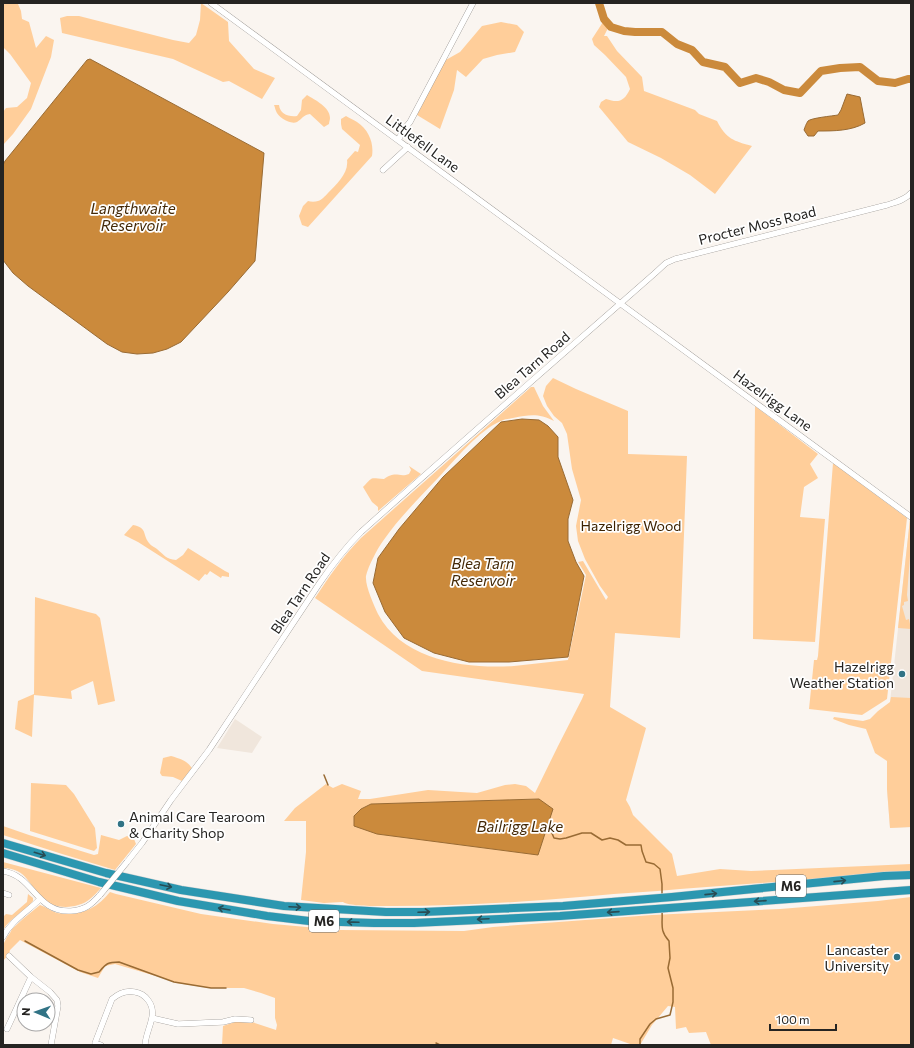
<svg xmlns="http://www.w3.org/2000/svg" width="914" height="1048" viewBox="0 0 914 1048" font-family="Commissioner,sans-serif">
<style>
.built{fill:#f0e6dc}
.green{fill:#ffce9a;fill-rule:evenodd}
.water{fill:#cb8a3c;stroke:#996b34}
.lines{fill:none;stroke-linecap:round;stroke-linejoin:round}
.stream{stroke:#996b34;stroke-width:1.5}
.river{stroke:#cb8a3c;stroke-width:8}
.minor-casing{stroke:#8c8884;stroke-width:6}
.highway-casing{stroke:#d3d3d3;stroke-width:9}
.minor{stroke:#fff;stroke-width:5.5}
.highway{stroke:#2c97b0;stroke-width:8}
.minor-bridge-casing{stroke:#8c8884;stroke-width:6;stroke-linecap:butt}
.minor-bridge{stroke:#fff;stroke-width:5.5}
.oneway{stroke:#274c54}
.poi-dot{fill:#317385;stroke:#fff;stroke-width:1.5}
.labels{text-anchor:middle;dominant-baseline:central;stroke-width:3.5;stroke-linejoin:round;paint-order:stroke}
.shield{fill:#fff;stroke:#666664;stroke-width:1}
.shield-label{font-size:13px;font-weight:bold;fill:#252422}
.street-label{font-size:14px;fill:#252422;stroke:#fff}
.park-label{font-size:14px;fill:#3d2201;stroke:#fff}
.poi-label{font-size:14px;fill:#252422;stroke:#fff;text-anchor:end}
.water-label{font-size:15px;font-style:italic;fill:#442907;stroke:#fff}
</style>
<rect width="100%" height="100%" fill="#faf5f0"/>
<path class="built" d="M910 519 911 521V827L890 828 887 789 890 702Z
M235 719 262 737 252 753 217 748Z"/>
<path class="green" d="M3 3 18 4 21 11 22 19 29 22 36 48 46 36 54 40 51 57 31 109 13 134 3 145V112L6 108 17 107 27 98 31 83 10 54 3 47Z
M201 3 228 22 229 41 254 69 275 78 262 99 229 81 223 82 173 59 62 33 60 18 67 16H79L173 40 189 43 196 35 200 20Z
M501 22 517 25 524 32 515 52 497 55 483 59 466 77 457 70 454 90 440 129 417 115 444 61 460 52 482 26Z
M603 22 609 26 604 36H607L617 51 642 77 644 91 695 110 699 114 717 121C726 139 734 141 752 146L715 194 690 175 661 158 628 142 599 107 601 102 606 99C618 103 624 102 630 89L626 77 605 55 594 45 592 39Z
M307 95C315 100 330 107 330 118 330 120 329 122 329 124L324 127 310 114C303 115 302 119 297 122 290 125 278 117 276 111 275 109 275 107 274 105H279C280 114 288 117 297 116L301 110 302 100Z
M346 116C349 118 354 120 357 122 369 130 374 143 372 156L308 227 302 225 299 216 303 206 308 201C311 202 315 202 318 201 322 200 325 196 328 193 336 185 349 173 347 160L355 151 358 152 360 145 342 129 341 124V119Z
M553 378 576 389 628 411V454L687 456 680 638 615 633 610 707 646 728 626 800 630 807 633 815 672 854 677 876 720 869 751 871 911 864V872L680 889C650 892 621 893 592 896 526 902 460 906 394 906 383 906 351 907 343 902L324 903 301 900 306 852V821H284L295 808 326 784 333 788 342 784 361 791 358 799H370L428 790 477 793 505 785 515 784 526 786 535 793 558 746 582 699 584 694 422 671 315 598C329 577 343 556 361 538L531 387H534L543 406 554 421C538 413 530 415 513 418 509 419 505 419 501 421 479 430 455 460 439 477 419 498 399 518 383 541 377 549 368 567 366 576 365 586 374 605 378 614 403 661 466 669 514 666 532 664 550 662 568 660L586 575 578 562 583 561 606 600 608 597 600 586 585 559 578 541 576 526 581 500 572 469 567 434 562 423 554 416 547 406 543 396 546 386ZM539 799 377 834 361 809 371 804Z
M755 406 818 454 810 464 818 478 804 487 800 517 825 519 815 642 753 639Z
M833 463 907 518 887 699 862 715 809 709 814 660H817L818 656Z
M409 466 421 474 378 511V507L372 502 363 487C373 476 370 478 384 479 396 470 399 478 409 474L411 470Z
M910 519 911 521V543L907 595 908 601 904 602V605L902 606 906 620 909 619 910 624 911 623V629L898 628Z
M133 525C148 528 142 534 149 543 151 546 155 547 157 549 164 555 166 559 176 560L183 555 188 548 225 571 229 573V577L222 576 221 578 210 571 207 575 205 574 199 581 138 542 124 535Z
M35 597 88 612 96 614 100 618 115 701 98 705 93 681 71 691 72 699 34 695 32 737 15 729 18 701 34 694Z
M891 697 911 698V827L890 828 887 789V761L875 753 866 729 849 725 833 719 834 717 863 721 870 719 878 711 890 702Z
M171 756C181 759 186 760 192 768L182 781 173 777 162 776 160 773 163 758Z
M31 783 66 785 74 794 95 828 97 848 94 851 30 831Z
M3 826 29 835 94 855 98 854 101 835 119 840 127 836 134 839 136 844 115 870 62 854 3 835Z
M3 862 101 888C97 892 94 896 90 899 78 909 55 910 43 899 28 885 28 869 3 868Z
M110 892 116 894 201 914 273 924 340 930 464 931 493 927 652 915 780 909 878 901 911 897V1045H711L706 1032 689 1033 686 1027 676 1029 675 1007 668 1006 652 1025 640 1045H633L613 1038 611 1045H222L223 1026 235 1022H252L276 1030 277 1025 275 1018V998L261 993 244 988H210L176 983 166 979 115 964 105 966 98 978 80 972 20 940 10 950 9 954 3 961V945L7 937 10 933 12 929 24 918 40 905C46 907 51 911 57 913 80 917 96 909 110 892Z
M28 894 33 898V901C24 912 10 918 3 930V917L6 914 12 915 27 902Z"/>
<path class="water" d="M90 59 264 153 255 261 228 292 181 342 167 349 153 353 137 354 122 352 107 344 28 286 13 273 3 260V165L5 161 87 60Z
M847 94 860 97 865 123C851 131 834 131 818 131L814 136H808L804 130C805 127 806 124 808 121 811 118 832 116 838 115L841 110Z
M522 419 539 420 548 426 558 437V457L573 500 568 519V541L576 562 584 576 568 657 509 662H469L434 653 404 638 385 612 373 583 378 558 399 529 443 477 501 422Z
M539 799 553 809 538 855 377 834 354 826V816L361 809 371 804Z"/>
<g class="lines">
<path class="stream" d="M324 775 328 785
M546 831H551L554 838 560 839 566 838 582 833H591L602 840 610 838 618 840 626 845H641L642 851 646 862 654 864 660 869 662 884V895
M25 941 78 970 91 974 99 972C106 964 107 962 119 962L174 982 211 988H226
M436 1043 440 1045
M640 1045V1039L650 1024 656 1019 670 1015 673 1002V988L668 968 670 958 669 941C659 930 663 924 662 911"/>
<path class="river" d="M599 3 604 19 611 27 624 31 635 32H662L677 44 692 50 703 62 725 67 740 83 756 78 769 82 784 90 800 93 821 71 840 68 860 67 878 81 895 83 908 79H911"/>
<defs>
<path id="minor" d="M211 3 911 517
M398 140 405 128 410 122 473 3
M383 170 408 147
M127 862 142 843 171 800 209 750 319 584C332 565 345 548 361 532 458 445 556 360 654 274L666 263 675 259 887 205C896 202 905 200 911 193
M3 871C34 876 36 913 71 911 85 910 91 905 100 895
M3 893 9 895
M3 937C11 921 27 912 40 899
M9 956 31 977 50 992 57 1000 58 1006 51 1045
M152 1018 178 1024 223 1022 235 1019 251 1020
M7 1029 31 977
M95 1043 112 999C119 993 126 990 135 992 141 993 145 996 148 1000 159 1014 146 1029 145 1045
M95 1045V1043L101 1045"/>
<path id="highway" d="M3 843 106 873 181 890 284 906 386 912H423L563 906 672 897 884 876 911 875
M3 853 99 882 178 901 267 916 309 921 374 923H414L560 916 911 890"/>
</defs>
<use href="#minor" class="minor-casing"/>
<use href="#highway" class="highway-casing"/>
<use href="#minor" class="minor"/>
<use href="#highway" class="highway"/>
<defs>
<path id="minor-bridge" d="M100 895 127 862"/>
</defs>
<use href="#minor-bridge" class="minor-bridge-casing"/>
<use href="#minor-bridge" class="minor-bridge"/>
</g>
<defs><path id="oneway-shaft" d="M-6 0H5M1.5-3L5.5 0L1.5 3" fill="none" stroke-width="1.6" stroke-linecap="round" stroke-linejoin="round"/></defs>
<g class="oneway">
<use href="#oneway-shaft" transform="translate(40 854) rotate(17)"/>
<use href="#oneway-shaft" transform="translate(840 881) rotate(-6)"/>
<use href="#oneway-shaft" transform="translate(166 886) rotate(12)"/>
<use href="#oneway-shaft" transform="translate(711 894) rotate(-6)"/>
<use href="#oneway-shaft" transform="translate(760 901) rotate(176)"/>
<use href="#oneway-shaft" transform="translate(295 907) rotate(3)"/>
<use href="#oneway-shaft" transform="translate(224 909) rotate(-170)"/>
<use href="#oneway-shaft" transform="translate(424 912) rotate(-2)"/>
<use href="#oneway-shaft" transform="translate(613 912) rotate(176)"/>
<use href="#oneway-shaft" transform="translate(483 919) rotate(177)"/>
<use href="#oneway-shaft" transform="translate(353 922) rotate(-178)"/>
</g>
<g class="poi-dot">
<circle cx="902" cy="674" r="4"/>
<circle cx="121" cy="824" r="4"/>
<circle cx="897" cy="957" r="4"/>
</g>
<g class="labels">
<g class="shield">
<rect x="776" y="875" width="30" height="22" rx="3"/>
<rect x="309" y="910" width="30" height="22" rx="3"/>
</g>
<g class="shield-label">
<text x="791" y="886">M6</text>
<text x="324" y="921">M6</text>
</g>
<g class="street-label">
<text transform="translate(423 143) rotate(36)">Littlefell Lane</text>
<text transform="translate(757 225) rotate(-14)">Procter Moss Road</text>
<text transform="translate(532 365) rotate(-41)">Blea Tarn Road</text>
<text transform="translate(773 400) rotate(36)">Hazelrigg Lane</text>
<text transform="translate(300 593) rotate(-56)">Blea Tarn Road</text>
</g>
<g class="park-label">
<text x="631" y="525">Hazelrigg Wood</text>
</g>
<g class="poi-label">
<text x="894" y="666">Hazelrigg<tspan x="894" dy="16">Weather Station</tspan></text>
<text x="129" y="816" text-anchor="start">Animal Care Tearoom<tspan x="129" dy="16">&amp; Charity Shop</tspan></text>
<text x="889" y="949">Lancaster<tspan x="889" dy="16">University</tspan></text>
</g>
<g class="water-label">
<text x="133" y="208">Langthwaite<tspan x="133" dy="17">Reservoir</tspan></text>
<text x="483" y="563">Blea Tarn<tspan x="483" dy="17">Reservoir</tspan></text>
<text x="520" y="826">Bailrigg Lake</text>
</g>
</g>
<rect width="914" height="1048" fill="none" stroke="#252422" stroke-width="8"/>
<g transform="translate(36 1012) rotate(272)"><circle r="19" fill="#ffffff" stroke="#a8a7a7"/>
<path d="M0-3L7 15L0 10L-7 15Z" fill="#317385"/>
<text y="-6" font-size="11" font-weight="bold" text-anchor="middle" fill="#252422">N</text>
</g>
<path d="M770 1024v6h66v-6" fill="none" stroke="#252422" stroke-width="2"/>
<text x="776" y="1024" font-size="12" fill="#252422" stroke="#ffffff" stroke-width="3" paint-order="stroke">100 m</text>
</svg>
